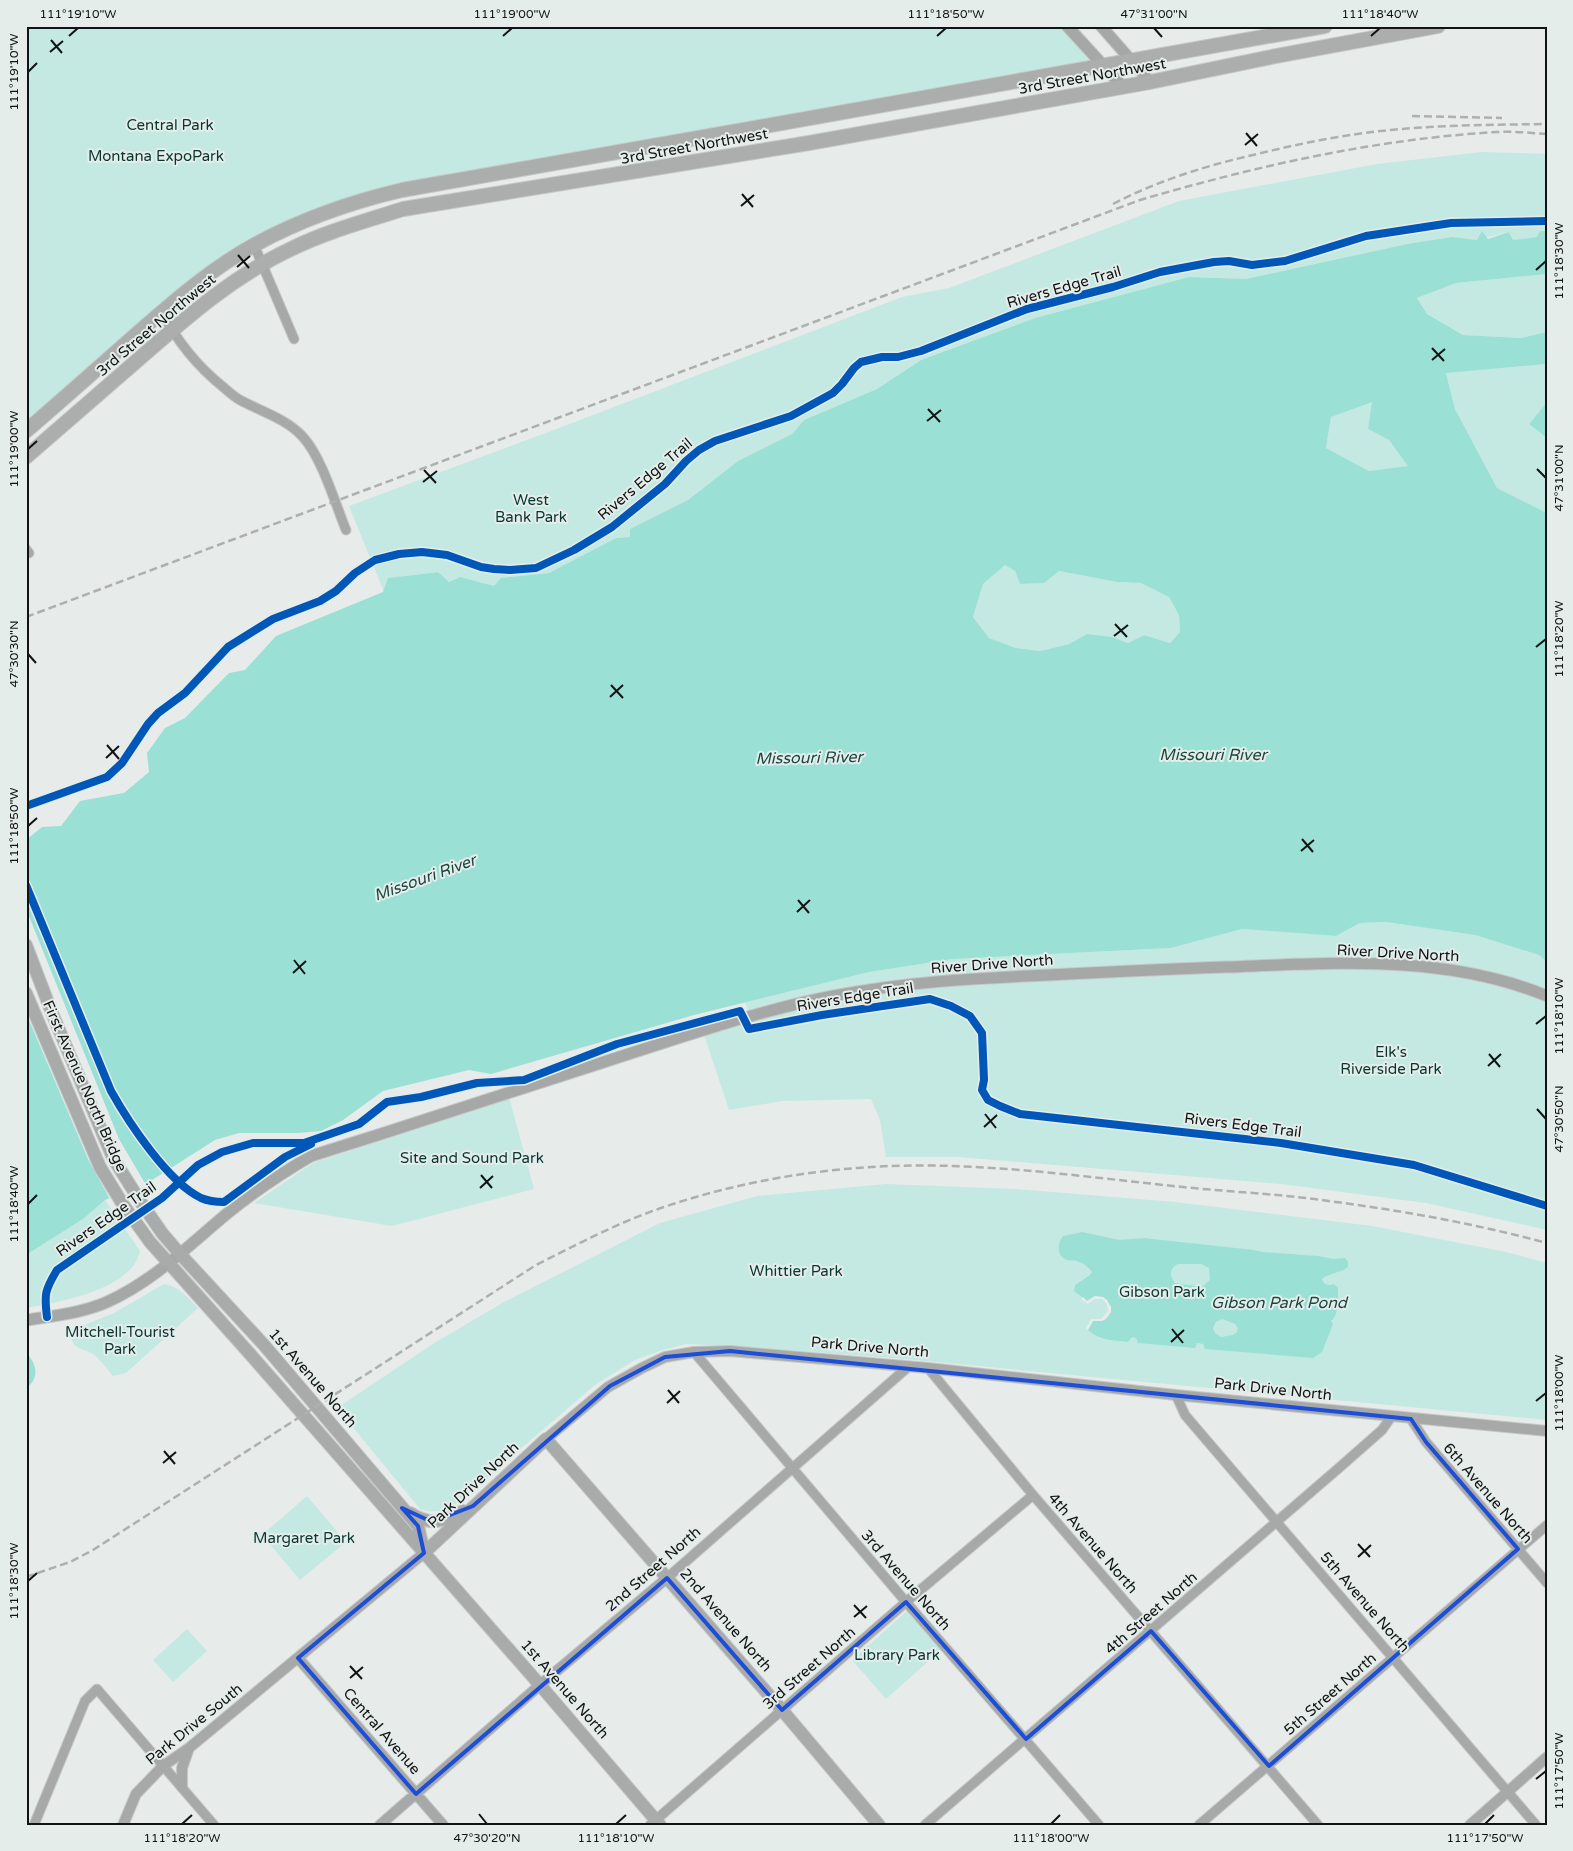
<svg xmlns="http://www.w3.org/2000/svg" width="1573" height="1851" viewBox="0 0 1573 1851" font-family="'Varela Round',sans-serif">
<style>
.green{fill:#c4e9e2}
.water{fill:#9be0d5;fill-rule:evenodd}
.pier{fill:#e7ebea}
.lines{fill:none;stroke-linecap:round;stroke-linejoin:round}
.minor-casing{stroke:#c6c8c8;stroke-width:11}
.tertiary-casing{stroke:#c6c8c8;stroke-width:12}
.secondary-casing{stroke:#c6c8c8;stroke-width:13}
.primary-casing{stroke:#c6c8c8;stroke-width:14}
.trunk-casing{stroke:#c6c8c8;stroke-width:16}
.minor{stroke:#a6a9a8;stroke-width:9}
.tertiary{stroke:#a6a9a8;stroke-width:10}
.secondary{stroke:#a6a8a7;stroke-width:11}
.primary{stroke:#a8abaa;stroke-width:12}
.trunk{stroke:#abaeac;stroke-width:14}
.rail{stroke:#adb0ae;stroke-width:2.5;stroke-dasharray:8 4;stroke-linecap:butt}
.cycleway-casing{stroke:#e5edeb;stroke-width:11}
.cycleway{stroke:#0057b8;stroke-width:8}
.marked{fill:none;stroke:#1d4ed8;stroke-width:4;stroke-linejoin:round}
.ticks{fill:none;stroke:#111414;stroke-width:2}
.labels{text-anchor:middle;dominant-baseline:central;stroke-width:4;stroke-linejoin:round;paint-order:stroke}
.street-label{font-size:15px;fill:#111414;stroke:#e5edeb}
.park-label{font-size:15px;fill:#073631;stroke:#e5edeb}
.water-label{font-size:16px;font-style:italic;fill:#1c4741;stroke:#e5edeb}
.neatline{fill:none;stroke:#111414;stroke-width:2}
.ticks-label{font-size:12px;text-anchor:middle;fill:#111414}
</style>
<rect width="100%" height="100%" fill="#e7ebea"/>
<path class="green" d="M26 26H1067L1101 64 402 190 254 245 26 431Z
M1482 152 1547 154V231H1540L1537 237 1513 240 1509 232 1477 240 1452 237 1407 244 1246 279 1189 277 1035 318 921 360 877 389 804 420 792 434 738 461 688 500 630 529V537L616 538 549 573 501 578 494 587 460 577 449 582 438 572 388 578 384 592 349 506 551 431 902 297 949 288 1179 201 1377 164Z
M1547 274V332L1521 338 1463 335 1427 314 1417 298 1456 283Z
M1547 364V402L1529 424 1547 438V513L1497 488 1455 409 1446 372Z
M1373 401 1368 429 1389 440 1409 466 1369 471 1326 448 1331 417Z
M1005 565 1015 571 1020 584 1043 583 1059 571 1117 582 1141 583 1169 597 1179 615 1180 632 1170 643 1144 635 1128 643 1112 637 1087 634 1069 644 1040 651 1016 648 989 638 973 617 983 584Z
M1386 922 1475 935 1539 955 1547 962V1230L1426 1203 1281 1184 958 1157H886L880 1120 871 1099 782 1101 729 1110 704 1035 752 1023 745 1002 869 972 953 959 1171 948 1242 929 1336 936 1360 923Z
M509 1097 534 1189 392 1226 254 1203 313 1163Z
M886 1184 1015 1189 1175 1202 1372 1226 1506 1252 1547 1263V1420L893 1358 749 1347 686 1344 663 1350 635 1360 595 1385 463 1498C449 1509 438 1515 420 1509L337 1408 436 1342 504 1302 660 1223 757 1196Z
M105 1200 140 1251C132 1290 59 1302 26 1308V1255L83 1219Z
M164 1284C179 1286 188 1298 198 1308L126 1373 113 1376C107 1369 100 1359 93 1354 83 1348 74 1350 71 1337L77 1328 114 1313Z
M307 1496 346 1542 300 1580 262 1535Z
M907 1611 941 1650 886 1699 852 1660Z
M187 1629 207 1651 173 1682 153 1660Z"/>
<path class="water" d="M1482 231 1488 239 1509 232 1513 240 1537 237 1540 231H1547V274L1456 283 1417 298 1427 314 1463 335 1521 338 1547 332V364L1446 373 1455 409 1497 488 1547 513V962L1539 955 1475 935 1386 922 1360 923 1336 936 1242 929 1171 948 953 959 869 972 694 1015 491 1074 469 1070 383 1091 343 1120 321 1131 298 1133H239L215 1140 152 1180 105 1200 83 1219 26 1255V840L42 827 61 826 80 801 124 793 149 772 147 753 165 728 185 718 229 673 245 670 276 636 383 592 388 578 438 572 449 582 460 577 494 586 501 578 549 573 616 538 630 537V529L688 500 738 461 792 434 804 420 877 389 921 360 1035 318 1189 277 1246 279 1407 244 1452 237 1477 240ZM1372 402 1368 429 1389 440 1408 466 1369 471 1326 448 1331 417ZM1005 565 1015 571 1020 584 1044 583 1059 571 1117 582 1141 583 1169 597 1179 615 1180 632 1170 643 1144 635 1128 643 1112 637 1087 634 1069 644 1040 651 1016 648 989 638 973 617 983 584Z
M1547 402V438L1529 424Z
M1082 1232 1120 1240 1144 1238 1254 1250 1262 1252 1318 1256 1333 1259 1345 1258 1348 1262V1267C1341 1273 1329 1273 1322 1279 1324 1285 1328 1286 1334 1284L1338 1288C1338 1298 1339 1316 1331 1321L1333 1324 1322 1352 1313 1358 1205 1349 1203 1344 1197 1343 1195 1348 1138 1343 1136 1338 1132 1337 1128 1342C1113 1340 1100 1341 1088 1330L1093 1321H1102L1111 1312V1308L1107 1300 1095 1296 1087 1301 1074 1291 1075 1285 1090 1275 1092 1272C1089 1268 1085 1264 1079 1262 1076 1260 1071 1261 1067 1260 1056 1255 1057 1244 1063 1236ZM1178 1264H1201L1209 1268 1210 1280 1202 1287 1175 1283C1169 1275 1169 1269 1178 1264ZM1222 1319 1235 1324 1238 1328 1237 1332 1233 1335 1221 1337 1215 1333 1213 1328 1216 1322Z
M26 1353C37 1363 40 1379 26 1388Z"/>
<path class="pier" d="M26 909 119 1139 146 1185 111 1201 88 1159 26 1013Z
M1095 1296 1103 1297 1107 1300 1111 1307V1312L1106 1319 1102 1321H1093L1088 1330 1086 1328 1091 1319H1101L1108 1311 1107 1304 1102 1299H1095L1088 1304 1081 1299 1083 1297 1087 1301Z"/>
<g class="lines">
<defs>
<path id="minor" d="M254 245 294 339
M162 312C177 341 196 365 222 386 228 391 233 396 240 400 260 411 287 419 303 437 322 458 335 503 346 530
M26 549 29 553
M694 1352 906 1602 1099 1825
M928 1368 1033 1495 1318 1825
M1176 1395 1185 1415 1536 1825
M1411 1419 1426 1442 1547 1583
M667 1578 908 1367
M34 1825 85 1701 97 1689 214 1825
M650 1825 906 1602 1033 1495
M925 1825 1340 1467 1382 1430 1391 1417
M1199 1825 1547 1525"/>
<path id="tertiary" d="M546 1439 608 1387 642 1368 665 1357 694 1352 730 1351 928 1368 1176 1395 1547 1431
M298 1658 443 1825
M182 1787V1768L189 1748
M123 1825 136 1794 163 1766 189 1748 424 1553
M380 1825 540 1685 667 1578
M1470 1825 1547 1757"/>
<path id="secondary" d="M1067 26 1123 87
M1101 26 1150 82
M26 1320C53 1316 82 1313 107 1302 154 1281 190 1244 229 1212 255 1191 282 1173 311 1156 410 1125 509 1093 607 1061 682 1037 757 1011 833 996 904 982 977 978 1049 975 1108 972 1167 969 1227 967 1333 963 1446 954 1547 996"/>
<path id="primary" d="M26 945 52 1013 113 1158 138 1198 162 1233 180 1254 264 1345 418 1526 424 1552
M26 993 100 1167 122 1203 150 1242 250 1354 540 1685 660 1825
M410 1513C432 1527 442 1521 463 1511
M424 1553 546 1439 782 1710 879 1825"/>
<path id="trunk" d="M26 431C62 400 97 369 132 338 171 304 210 269 256 244 302 219 351 202 402 190 710 137 1017 80 1325 26
M26 457C64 424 102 391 140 358 188 316 235 275 293 248 328 231 366 221 403 209L809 143 1150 82 1271 57 1438 26"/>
</defs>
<use href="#minor" class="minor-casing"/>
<use href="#tertiary" class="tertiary-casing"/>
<use href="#secondary" class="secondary-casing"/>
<use href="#primary" class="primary-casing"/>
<use href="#trunk" class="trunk-casing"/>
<use href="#minor" class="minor"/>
<use href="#tertiary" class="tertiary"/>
<use href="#secondary" class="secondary"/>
<use href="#primary" class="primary"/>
<use href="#trunk" class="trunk"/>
<path class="rail" d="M1412 116 1502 118
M1113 204C1157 181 1205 166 1253 155 1281 148 1309 142 1338 137 1407 125 1477 125 1547 124
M26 617 1140 200C1256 166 1376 139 1497 132 1514 131 1530 133 1547 134
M26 1577 70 1562 93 1550 536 1265C578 1244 619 1222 664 1207 726 1186 792 1173 857 1168 965 1159 1075 1176 1183 1187 1221 1191 1259 1193 1297 1197 1381 1207 1465 1221 1547 1243"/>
<defs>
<path id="cycleway" d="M26 806 107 777 122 763 148 724 158 713 185 693 228 647 273 619 320 601 336 591 355 573 375 560 399 554 422 552 447 555 481 567 494 569 510 570 536 568 574 550 612 527 665 484 686 461 699 450 715 441 791 416 833 393 842 384 854 368 861 362 882 357H898L921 351 1027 309 1113 287 1160 272 1214 262 1229 261 1252 265 1285 261 1366 236 1451 223 1547 221
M26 885 111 1091C129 1123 168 1182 201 1198 208 1201 216 1202 224 1202L285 1157 311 1144
M47 1317C44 1294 45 1290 57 1270L162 1198 198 1165 222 1152 253 1143H304L359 1124 387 1102 421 1097 477 1083 524 1080 617 1044 740 1011 749 1029 822 1015 930 999 951 1006 970 1016 982 1033 984 1080 982 1090 988 1100 1000 1106 1020 1114 1281 1143 1414 1165 1547 1206"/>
</defs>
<use href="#cycleway" class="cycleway-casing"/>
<use href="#cycleway" class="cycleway"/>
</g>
<path class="marked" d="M730 1351 1411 1419 1426 1442 1518 1549 1269 1766 1151 1631 1026 1739 906 1602 782 1710 667 1578 416 1794 298 1658 424 1553 418 1526 402 1508 432 1522 473 1506 610 1386 665 1357Z"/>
<path class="ticks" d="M1154 28 1162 37M69 36 78 28M503 36 512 28M937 36 946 28M1371 36 1380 28M51 40 62 53M50 52 63 41M28 72 37 63M1246 133 1257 146M1245 145 1258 134M742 194 753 207M741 206 754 195M238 255 249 268M237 267 250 256M1536 270 1546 261M1432 348 1444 361M1432 360 1445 349M928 409 940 422M927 421 941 410M28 449 37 441M1537 469 1546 478M424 470 436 483M423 482 437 471M1115 624 1127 637M1114 636 1128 625M1536 647 1546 639M28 654 36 663M611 685 623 698M610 697 623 685M107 745 119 759M106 758 119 746M28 826 37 818M1302 839 1313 852M1301 851 1314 840M798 900 809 913M797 912 810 900M294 960 305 974M293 973 306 961M1536 1024 1546 1016M1489 1054 1500 1067M1488 1066 1501 1054M1537 1109 1546 1119M985 1114 996 1128M984 1127 997 1115M481 1175 492 1188M480 1188 493 1176M28 1204 37 1195M1172 1329 1183 1343M1171 1342 1184 1330M668 1390 679 1403M1536 1401 1546 1393M667 1403 680 1391M164 1451 175 1464M163 1463 176 1452M1358 1544 1370 1557M1358 1557 1371 1545M28 1581 37 1573M854 1605 866 1618M854 1617 867 1606M350 1666 362 1679M350 1678 363 1667M1536 1779 1546 1771M479 1814 487 1824M182 1824 192 1815M616 1824 626 1815M1051 1824 1060 1815M1485 1824 1494 1815"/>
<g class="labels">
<g class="street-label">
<text transform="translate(1092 76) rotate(-10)">3rd Street Northwest</text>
<text transform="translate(694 146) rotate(-10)">3rd Street Northwest</text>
<text transform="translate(1064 287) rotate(-16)">Rivers Edge Trail</text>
<text transform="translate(156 325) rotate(-40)">3rd Street Northwest</text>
<text transform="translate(645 479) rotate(-40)">Rivers Edge Trail</text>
<text transform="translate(1398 953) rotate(3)">River Drive North</text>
<text transform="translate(992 964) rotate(-4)">River Drive North</text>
<text transform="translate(855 997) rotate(-9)">Rivers Edge Trail</text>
<text transform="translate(85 1086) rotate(66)">First Avenue North Bridge</text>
<text transform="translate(1243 1125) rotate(7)">Rivers Edge Trail</text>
<text transform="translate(106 1219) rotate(-35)">Rivers Edge Trail</text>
<text transform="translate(870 1347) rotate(5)">Park Drive North</text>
<text transform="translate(313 1378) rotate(49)">1st Avenue North</text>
<text transform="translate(1273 1389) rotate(6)">Park Drive North</text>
<text transform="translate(473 1485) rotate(-43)">Park Drive North</text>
<text transform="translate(1488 1493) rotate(49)">6th Avenue North</text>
<text transform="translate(1093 1543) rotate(49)">4th Avenue North</text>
<text transform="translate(653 1569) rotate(-41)">2nd Street North</text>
<text transform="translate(906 1580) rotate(49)">3rd Avenue North</text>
<text transform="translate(1365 1602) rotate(49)">5th Avenue North</text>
<text transform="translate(1151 1613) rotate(-41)">4th Street North</text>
<text transform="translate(726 1620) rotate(49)">2nd Avenue North</text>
<text transform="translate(809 1668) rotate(-41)">3rd Street North</text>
<text transform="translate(565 1689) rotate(49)">1st Avenue North</text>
<text transform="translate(1330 1694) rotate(-41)">5th Street North</text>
<text transform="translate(194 1724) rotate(-39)">Park Drive South</text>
<text transform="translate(382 1731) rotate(49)">Central Avenue</text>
</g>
<g class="park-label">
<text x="170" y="125">Central Park</text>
<text x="156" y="156">Montana ExpoPark</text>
<text x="531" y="500">West<tspan x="531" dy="17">Bank Park</tspan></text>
<text x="1391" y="1052">Elk's<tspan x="1391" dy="17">Riverside Park</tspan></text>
<text x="472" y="1158">Site and Sound Park</text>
<text x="796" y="1271">Whittier Park</text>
<text x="1162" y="1292">Gibson Park</text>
<text x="120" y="1332">Mitchell-Tourist<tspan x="120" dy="17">Park</tspan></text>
<text x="304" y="1538">Margaret Park</text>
<text x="897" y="1655">Library Park</text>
</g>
<g class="water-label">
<text x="1213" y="755">Missouri River</text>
<text transform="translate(809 758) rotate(-1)">Missouri River</text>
<text transform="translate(425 878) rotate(-20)">Missouri River</text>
<text x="1279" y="1303">Gibson Park Pond</text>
</g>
</g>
<rect width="1573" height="1851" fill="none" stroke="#e5edeb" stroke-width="55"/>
<rect x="28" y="28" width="1518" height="1796" class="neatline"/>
<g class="ticks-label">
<text x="78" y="18">111°19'10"W</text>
<text x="512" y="18">111°19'00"W</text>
<text x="946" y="18">111°18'50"W</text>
<text x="1154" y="18">47°31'00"N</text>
<text x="1380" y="18">111°18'40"W</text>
<text transform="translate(14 72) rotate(-90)" y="4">111°19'10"W</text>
<text transform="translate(1559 261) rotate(-90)" y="4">111°18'30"W</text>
<text transform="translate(14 449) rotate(-90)" y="4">111°19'00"W</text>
<text transform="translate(1559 478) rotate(-90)" y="4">47°31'00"N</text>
<text transform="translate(1559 639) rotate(-90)" y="4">111°18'20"W</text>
<text transform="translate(14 654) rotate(-90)" y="4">47°30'30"N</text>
<text transform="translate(14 826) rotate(-90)" y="4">111°18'50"W</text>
<text transform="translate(1559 1016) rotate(-90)" y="4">111°18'10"W</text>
<text transform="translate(1559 1119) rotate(-90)" y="4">47°30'50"N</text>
<text transform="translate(14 1204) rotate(-90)" y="4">111°18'40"W</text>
<text transform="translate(1559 1393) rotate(-90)" y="4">111°18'00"W</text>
<text transform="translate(14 1581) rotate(-90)" y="4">111°18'30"W</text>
<text transform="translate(1559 1771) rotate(-90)" y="4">111°17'50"W</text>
<text x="182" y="1842">111°18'20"W</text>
<text x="487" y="1842">47°30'20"N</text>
<text x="616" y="1842">111°18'10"W</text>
<text x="1051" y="1842">111°18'00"W</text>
<text x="1485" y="1842">111°17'50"W</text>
</g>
</svg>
